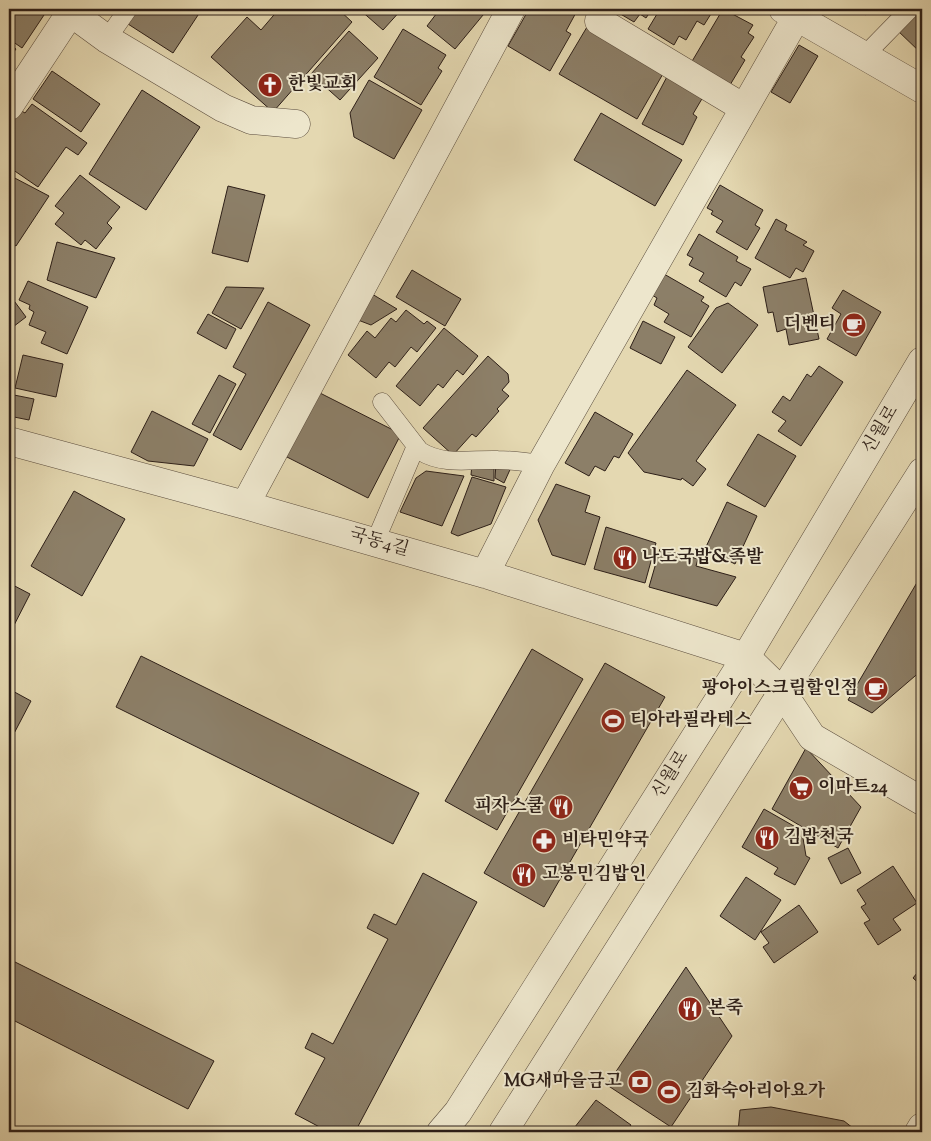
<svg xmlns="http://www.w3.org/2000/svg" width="931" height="1141" viewBox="0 0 931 1141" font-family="'Sorts Mill Goudy','Noto Serif KR',serif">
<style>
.building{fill:#8c7f68;stroke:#2d1f18}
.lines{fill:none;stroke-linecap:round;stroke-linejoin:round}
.service-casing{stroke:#5b4d3e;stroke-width:19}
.minor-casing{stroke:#5b4d3e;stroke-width:29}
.tertiary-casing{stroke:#5b4d3e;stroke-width:29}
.service{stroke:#ede6cc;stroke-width:18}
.minor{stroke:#ede6cc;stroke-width:28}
.tertiary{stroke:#ede6cc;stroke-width:28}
.labels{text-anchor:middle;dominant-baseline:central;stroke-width:4;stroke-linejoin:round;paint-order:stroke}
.poi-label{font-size:18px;font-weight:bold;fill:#2d1f18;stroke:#ede6cc;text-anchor:start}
.street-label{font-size:18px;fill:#2d1f18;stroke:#ede6cc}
</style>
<rect width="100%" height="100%" fill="#e4d8b1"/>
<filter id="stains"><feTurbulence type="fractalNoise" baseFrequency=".004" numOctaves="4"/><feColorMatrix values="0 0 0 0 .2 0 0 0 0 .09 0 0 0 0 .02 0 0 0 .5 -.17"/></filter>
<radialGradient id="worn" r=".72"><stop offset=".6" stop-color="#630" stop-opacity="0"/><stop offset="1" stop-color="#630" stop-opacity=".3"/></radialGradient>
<path class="building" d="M9 9H45L46 12 22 48 9 39Z
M138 9H202L173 53 128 24Z
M279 9H338L352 22 273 112 211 57 247 17 261 30Z
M359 9H402L383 30Z
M440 9H488L455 49 427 26Z
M529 9H578L566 31 571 34 550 71 508 46Z
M612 9H652L646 18 640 14 634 22Z
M660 9H714L704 25 697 21 686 40 679 36 674 45 648 29Z
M723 9 753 25 748 33 754 37 741 57 745 60 730 85 691 63Z
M859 9H880L874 14 871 10 865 15Z
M916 9H922V54L896 29Z
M587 27 664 72 637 119 559 74Z
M403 29 446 55 438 68 442 71 421 105 374 77Z
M349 31 378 58 340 100 311 74Z
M9 44 16 49 10 57 14 60 9 67Z
M799 45 818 56 790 103 771 92Z
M52 71 100 104 81 132 33 99Z
M670 71 703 97 693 114 697 117 683 145 642 124Z
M369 80 422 110 394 159 354 137 350 113Z
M142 90 200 127 146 210 89 174Z
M32 104 87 143 78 155 66 147 38 187 9 167V126L20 110 25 113Z
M601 113 682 160 655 206 574 160Z
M9 175 49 196 16 246 9 242Z
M80 175 120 207 107 223 112 228 96 249 85 240 81 245 55 224 64 213 55 206Z
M720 185 763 210 755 225 760 228 747 250 716 232 723 221 711 214 713 211 707 208Z
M228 186 265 195 248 262 212 253Z
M776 219 787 225 785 230 807 242 803 245 814 251 803 272 796 268 790 278 755 258Z
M699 234 738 257 736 261 751 269 741 286 735 282 726 297 699 281 704 273 689 265 693 258 687 255Z
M57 242 115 258 96 298 47 280Z
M412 270 461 299 445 326 396 297Z
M664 274 704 297 701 301 709 306 691 337 664 322 669 314 654 305 657 298 652 295Z
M806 278 819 339 789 345 786 329 777 332 773 312 768 313 763 287Z
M28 281 88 307 67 354 41 343 46 332 29 325 34 312 29 309 30 305 19 300Z
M226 287 264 288 241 329 212 313Z
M843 290 881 312 856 356 827 339 841 314 832 308Z
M9 294 26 317 9 330Z
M372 294 397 309 371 325 358 320Z
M268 302 310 325 241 450 213 435 246 374 233 367Z
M728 303 758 325 722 373 688 347 716 308Z
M406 310 424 324 427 321 436 328 417 352 411 347 395 367 389 362 376 378 348 355 367 331 375 338 391 318 396 322Z
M208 314 236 329 226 349 197 333Z
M643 321 675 337 661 364 630 348Z
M444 328 478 356 463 375 457 370 443 388 438 384 420 406 396 386Z
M23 355 63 364 56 397 15 388Z
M488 356 508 374 509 382 502 390 509 396 497 409 499 411 476 437 472 434 453 455 423 428Z
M819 366 843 382 801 446 778 431 786 421 772 412 783 396 790 401 807 374 811 377Z
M687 370 736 405 696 461 706 469 693 486 682 478 681 480 644 472 628 453Z
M219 375 236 384 210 433 192 424Z
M316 391 401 434 368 498 283 455Z
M9 394 34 399 29 420 9 416Z
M152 411 208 439 194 466 148 461 131 452Z
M595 412 633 434 619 458 614 456 605 471 595 466 589 476 565 463Z
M758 434 796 456 765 507 727 485Z
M494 462V481L471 475 472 463Z
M496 463H513L504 483 495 478Z
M426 471 464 476 442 526 400 512 416 478Z
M472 477 506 487 491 524 458 536 451 533Z
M556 484 590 496 585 512 600 517 585 565 552 555 538 520Z
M74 491 125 519 82 596 31 566Z
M727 502 757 516 735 564 705 549Z
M606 527 656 543 645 583 594 569Z
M660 549 698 559 696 566 736 577 717 606 649 587Z
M922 574V670L872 713 848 700Z
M9 583 30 594 9 635Z
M532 649 583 679 497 830 445 801Z
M141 656 419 793 393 844 116 707Z
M605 663 665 697 544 907 484 873Z
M9 689 31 701 9 743Z
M806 748 861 807 838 848 772 809Z
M764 809 806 833 803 838 806 856 810 858 795 885 774 874 778 868 742 847Z
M848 848 861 873 841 884 828 858Z
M893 866 917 903 893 919 901 930 878 945 864 923 870 920 861 907 866 904 857 890Z
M423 873 477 902 355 1132H329L295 1114 325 1058 305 1048 312 1033 333 1044 388 939 367 928 374 914 396 925Z
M746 877 781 900 755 940 720 916Z
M799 905 818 932 774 963 763 947 769 943 761 932Z
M9 959 214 1061 188 1109 9 1018Z
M686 967 732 1036 671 1127 607 1085Z
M922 967V986L913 978Z
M596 1100 631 1125 627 1131 629 1132H571Z
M771 1107 844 1121 858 1132H738L740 1110Z"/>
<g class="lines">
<defs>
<path id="service" d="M107 39 128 9
M864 56 910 9
M382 402 420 451C444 466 471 459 498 460 512 460 526 462 541 464
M375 542 416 446"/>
<path id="minor" d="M66 9 107 39 223 108 251 120 296 124
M783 9 922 89
M599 21 744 108
M9 106 71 12
M9 441 245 505 485 574 746 657 782 692 812 737 922 801
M245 505 511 9
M485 574 541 464 801 9
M919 1132 922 1127"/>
<path id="tertiary" d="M441 1132 458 1112 746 657 922 361
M503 1132 922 472"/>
</defs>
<use href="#service" class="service-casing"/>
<use href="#minor" class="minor-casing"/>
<use href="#tertiary" class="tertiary-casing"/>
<use href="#service" class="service"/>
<use href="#minor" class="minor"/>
<use href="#tertiary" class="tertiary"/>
</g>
<defs>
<symbol id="church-disc" viewBox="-11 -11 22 22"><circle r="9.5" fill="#8f2418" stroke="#ede6cc"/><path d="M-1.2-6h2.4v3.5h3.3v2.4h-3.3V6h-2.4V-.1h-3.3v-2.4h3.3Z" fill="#fff"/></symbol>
<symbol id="cafe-disc" viewBox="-11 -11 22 22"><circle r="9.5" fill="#8f2418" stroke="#ede6cc"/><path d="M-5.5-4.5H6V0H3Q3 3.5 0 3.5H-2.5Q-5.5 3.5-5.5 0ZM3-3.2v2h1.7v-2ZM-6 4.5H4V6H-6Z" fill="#fff"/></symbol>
<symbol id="restaurant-disc" viewBox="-11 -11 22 22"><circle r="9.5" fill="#8f2418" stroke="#ede6cc"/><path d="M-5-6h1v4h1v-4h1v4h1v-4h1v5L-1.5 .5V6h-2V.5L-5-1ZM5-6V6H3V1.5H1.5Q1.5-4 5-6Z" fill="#fff"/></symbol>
<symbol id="stadium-disc" viewBox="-11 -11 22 22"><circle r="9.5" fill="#8f2418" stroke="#ede6cc"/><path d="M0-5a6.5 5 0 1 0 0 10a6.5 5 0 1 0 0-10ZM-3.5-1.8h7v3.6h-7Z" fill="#fff"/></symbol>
<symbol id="supermarket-disc" viewBox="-11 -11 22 22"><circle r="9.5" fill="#8f2418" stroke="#ede6cc"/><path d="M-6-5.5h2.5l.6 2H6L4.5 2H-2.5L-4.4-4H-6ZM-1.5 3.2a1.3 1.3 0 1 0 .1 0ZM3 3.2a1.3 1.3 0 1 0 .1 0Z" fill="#fff"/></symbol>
<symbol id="pharmacy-disc" viewBox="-11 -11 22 22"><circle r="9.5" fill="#8f2418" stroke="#ede6cc"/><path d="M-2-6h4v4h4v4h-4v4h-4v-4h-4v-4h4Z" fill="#fff"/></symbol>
<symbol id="bank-disc" viewBox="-11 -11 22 22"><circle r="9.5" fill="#8f2418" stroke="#ede6cc"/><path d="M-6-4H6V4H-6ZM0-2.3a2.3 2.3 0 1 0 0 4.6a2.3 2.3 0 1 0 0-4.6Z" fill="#fff"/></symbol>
</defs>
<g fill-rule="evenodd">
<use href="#church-disc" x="256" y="71" width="28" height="28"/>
<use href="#cafe-disc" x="840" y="311" width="28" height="28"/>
<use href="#restaurant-disc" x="611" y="544" width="28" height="28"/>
<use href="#cafe-disc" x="862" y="675" width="28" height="28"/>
<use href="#stadium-disc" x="599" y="707" width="28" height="28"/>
<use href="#supermarket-disc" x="787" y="774" width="28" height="28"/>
<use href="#restaurant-disc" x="547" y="793" width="28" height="28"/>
<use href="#restaurant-disc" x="753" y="824" width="28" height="28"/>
<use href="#pharmacy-disc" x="530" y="827" width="28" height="28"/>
<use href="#restaurant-disc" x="510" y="861" width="28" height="28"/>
<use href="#restaurant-disc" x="676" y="995" width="28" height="28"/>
<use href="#bank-disc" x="626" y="1068" width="28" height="28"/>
<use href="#stadium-disc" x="655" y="1078" width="28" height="28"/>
</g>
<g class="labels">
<g class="poi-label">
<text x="288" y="85">한빛교회</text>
<text x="836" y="325" text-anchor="end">더벤티</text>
<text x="642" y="558">나도국밥&amp;족발</text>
<text x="858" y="689" text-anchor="end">팡아이스크림할인점</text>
<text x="630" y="721">티아라필라테스</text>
<text x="818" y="788">이마트24</text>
<text x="544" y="807" text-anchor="end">피자스쿨</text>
<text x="784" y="838">김밥천국</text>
<text x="562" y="841">비타민약국</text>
<text x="542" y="875">고봉민김밥인</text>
<text x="708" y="1009">본죽</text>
<text x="622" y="1082" text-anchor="end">MG새마을금고</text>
<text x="686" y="1092">김화숙아리아요가</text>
</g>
<g class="street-label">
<text transform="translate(881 430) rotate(-59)">신월로</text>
<text transform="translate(379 543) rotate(16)">국동4길</text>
<text transform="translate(671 775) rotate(-58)">신월로</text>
</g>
</g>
<rect width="931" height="1141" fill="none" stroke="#e4d8b1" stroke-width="30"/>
<rect x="10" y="10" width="911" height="1121" fill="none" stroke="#2d1f18" stroke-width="2.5"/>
<rect x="15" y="15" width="901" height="1111" fill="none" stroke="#2d1f18"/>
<rect width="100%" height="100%" filter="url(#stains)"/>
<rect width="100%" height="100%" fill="url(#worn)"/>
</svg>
